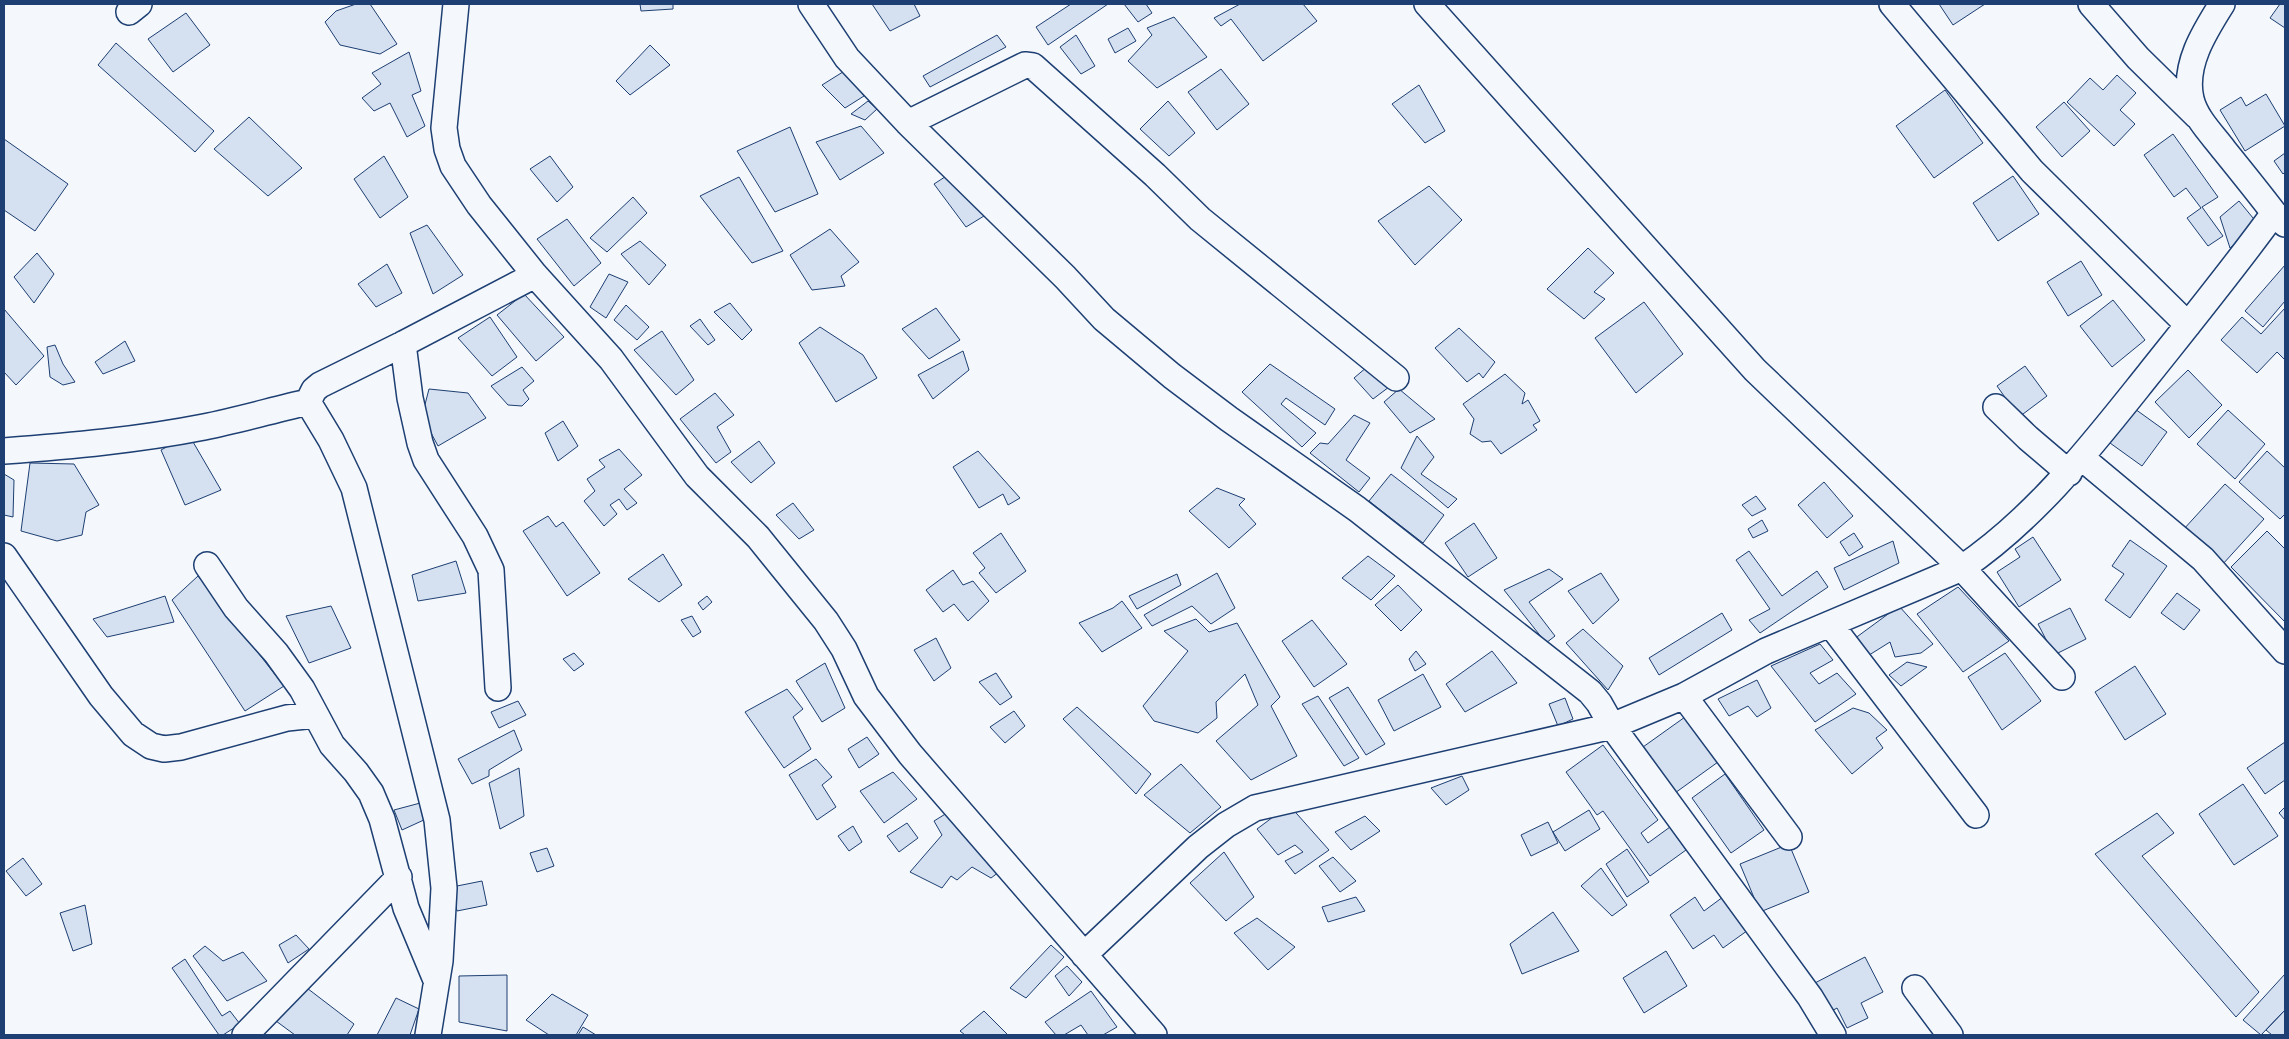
<svg xmlns="http://www.w3.org/2000/svg" width="2289" height="1039" viewBox="0 0 2289 1039" font-family="Montserrat,sans-serif">
<style>
.building{fill:#d5e0f0;stroke:#1d3f73}
.lines{fill:none;stroke-linecap:round;stroke-linejoin:round}
.minor-casing{stroke:#1d3f73;stroke-width:28}
.minor{stroke:#f4f7fb;stroke-width:25}
</style>
<rect width="100%" height="100%" fill="#f4f7fb"/>
<path class="building" d="M356 4H370L397 44 380 54 340 45 325 22 336 11Z
M640 4H673V9L641 11Z
M872 4H914L920 16 890 31Z
M1071 4H1108L1048 45 1036 27Z
M1124 4H1146L1152 13 1138 22Z
M1240 4H1303L1317 21 1263 61 1231 19 1221 26 1214 18Z
M1939 4H1985L1953 25Z
M2280 4H2285V28L2270 18Z
M186 13 210 45 173 72 148 39Z
M1174 17 1207 57 1157 88 1128 61 1152 35 1147 28Z
M1128 28 1136 41 1115 53 1108 39Z
M997 35 1006 47 930 87 923 76Z
M1076 35 1095 66 1081 74 1060 47Z
M116 43 214 131 195 152 98 65Z
M650 45 670 65 630 95 616 81Z
M409 52 421 91 412 95 425 126 407 137 390 103 374 111 362 98 381 84 372 73Z
M1221 69 1249 104 1217 130 1188 92Z
M846 70 864 96 845 108 822 85Z
M2117 75 2136 93 2120 110 2135 124 2114 146 2067 102 2090 78 2103 90Z
M1419 85 1445 131 1425 143 1392 104Z
M1945 90 1983 143 1934 178 1896 126Z
M2266 94 2285 126 2245 151 2220 110 2241 97 2246 106Z
M868 101 877 109 865 120 851 114Z
M1168 101 1195 133 1169 156 1140 129Z
M2064 102 2090 131 2062 157 2036 127Z
M249 117 302 168 268 196 214 149Z
M861 126 884 153 840 180 816 142Z
M790 127 818 194 775 212 737 151Z
M2173 134 2218 197 2202 207 2223 236 2208 246 2187 218 2201 208 2186 188 2174 197 2144 155Z
M4 139 68 184 35 231 4 210Z
M2285 153V172L2283 174 2274 161Z
M384 156 408 197 380 218 354 179Z
M550 156 573 187 557 202 530 169Z
M951 173 984 216 966 227 934 184Z
M2013 176 2039 214 1998 241 1973 203Z
M739 177 783 251 752 263 700 196Z
M1429 186 1462 220 1415 265 1378 221Z
M633 197 647 213 607 252 590 238Z
M2239 201 2258 224 2230 248 2220 217Z
M567 219 601 263 574 286 537 239Z
M427 225 463 275 433 294 410 233Z
M830 229 859 262 841 276 845 286 812 290 790 255Z
M640 241 666 265 649 285 621 254Z
M1588 248 1614 273 1594 292 1605 299 1584 319 1547 289Z
M37 253 54 274 34 303 14 277Z
M2081 261 2102 295 2068 316 2047 282Z
M387 264 402 293 376 307 358 284Z
M2285 265V301L2263 327 2245 311Z
M609 274 628 282 606 318 590 307Z
M524 294 564 337 536 361 497 315Z
M2113 300 2145 340 2112 367 2080 326Z
M1644 302 1683 354 1636 393 1595 338Z
M730 303 752 330 742 340 714 312Z
M626 305 649 327 637 340 614 320Z
M936 308 960 340 929 359 902 329Z
M2285 308V360L2277 352 2257 373 2221 340 2242 317 2261 334Z
M4 309 44 356 16 385 4 372Z
M490 317 517 357 492 376 458 338Z
M700 319 715 340 708 345 690 326Z
M820 327 863 355 877 378 836 402 799 343Z
M1459 328 1495 362 1483 378 1479 373 1467 382 1435 348Z
M662 331 694 380 676 395 634 350Z
M125 341 135 361 103 374 95 362Z
M55 345 63 364 75 382 63 385 50 377 47 347Z
M963 351 969 370 933 399 918 375Z
M1270 364 1335 409 1325 425 1286 398 1281 404 1316 433 1302 447 1242 392Z
M2025 366 2047 396 2019 417 1997 386Z
M522 367 534 381 523 390 529 399 522 406 508 405 491 386Z
M1367 367 1389 387 1373 399 1354 378Z
M2188 370 2222 405 2189 438 2155 402Z
M1505 374 1525 393 1522 404 1528 400 1540 421 1533 425 1537 430 1501 454 1491 441 1482 442 1470 434 1474 419 1463 404Z
M429 389 468 393 486 418 438 446 422 416Z
M1399 389 1435 419 1410 433 1384 402Z
M715 393 734 415 717 427 731 452 716 463 680 419Z
M2135 409 2167 432 2142 466 2110 443Z
M2228 410 2265 444 2235 479 2197 444Z
M1354 415 1370 423 1346 460 1370 478 1359 492 1310 453 1320 443 1328 444Z
M563 421 578 446 558 461 545 433Z
M189 435 221 490 185 505 161 450Z
M1417 436 1434 457 1421 474 1457 499 1448 508 1401 468Z
M759 441 775 463 751 483 731 462Z
M619 449 642 475 624 489 637 503 627 510 619 499 610 505 617 514 604 526 584 501 595 491 587 479 605 467 599 460Z
M978 451 1020 498 1008 505 1003 494 979 508 953 467Z
M2267 451 2285 468V514L2280 519 2239 482Z
M30 463 74 464 99 505 86 512 82 535 57 541 21 531Z
M4 474 14 480 13 517 4 515Z
M1391 474 1444 515 1423 543 1369 501Z
M1824 482 1853 516 1827 538 1798 505Z
M2225 484 2264 519 2222 565 2183 530Z
M1217 488 1245 499 1239 505 1256 524 1229 548 1189 511Z
M1756 496 1766 509 1752 516 1742 505Z
M793 503 814 530 799 539 776 515Z
M548 516 556 527 563 522 600 573 567 596 523 531Z
M1762 520 1768 531 1753 538 1748 529Z
M1474 523 1497 558 1468 577 1445 543Z
M2267 531 2285 549V622L2231 567Z
M1001 533 1026 571 996 593 979 573 985 568 973 553Z
M1854 533 1863 547 1849 556 1840 542Z
M2033 537 2061 580 2019 607 1997 572 2020 557 2015 549Z
M2130 540 2167 566 2130 618 2105 600 2124 574 2112 566Z
M1893 541 1899 563 1844 590 1834 568Z
M1749 551 1782 596 1817 571 1828 587 1760 633 1749 620 1770 609 1736 560Z
M663 554 682 585 659 602 628 579Z
M1368 556 1395 576 1371 600 1342 578Z
M456 561 466 593 418 601 412 575Z
M1549 569 1563 579 1529 602 1555 636 1546 643 1504 590Z
M953 570 963 585 973 581 989 601 968 621 954 604 943 612 926 590Z
M1217 573 1235 608 1211 624 1192 606 1152 626 1144 615Z
M1601 573 1619 600 1593 624 1568 591Z
M1177 574 1181 585 1137 609 1129 596Z
M198 576 284 686 245 711 172 600Z
M1398 585 1422 610 1401 631 1375 605Z
M1958 587 2009 641 1963 672 1917 614Z
M2177 593 2200 610 2184 630 2161 613Z
M165 596 174 622 107 637 93 619Z
M707 596 712 602 703 610 698 603Z
M1122 601 1142 628 1102 652 1079 623 1113 608Z
M331 606 351 648 309 663 286 616Z
M1899 606 1933 644 1921 653 1895 657 1890 642 1866 657 1854 639Z
M2070 608 2086 639 2054 655 2038 624Z
M1722 613 1732 630 1659 675 1649 658Z
M692 616 701 632 693 637 681 620Z
M1196 619 1209 632 1237 623 1280 697 1271 706 1297 756 1251 780 1216 741 1258 705 1245 674 1216 702 1217 718 1198 733 1154 721 1143 706 1188 651 1164 631Z
M1312 620 1347 664 1314 687 1282 641Z
M1583 629 1623 666 1608 690 1566 643Z
M936 638 951 668 934 681 914 650Z
M1820 644 1833 660 1810 673 1819 684 1837 673 1856 694 1815 722 1771 666Z
M1416 651 1426 664 1415 671 1409 659Z
M1492 651 1517 683 1465 712 1446 684Z
M574 653 584 664 574 671 563 659Z
M2005 653 2041 701 2002 730 1968 677Z
M1907 662 1927 667 1901 686 1889 675Z
M825 663 845 708 822 722 796 681Z
M2135 666 2166 714 2125 740 2095 692Z
M996 673 1012 697 1000 705 979 682Z
M1423 674 1441 707 1394 731 1378 700Z
M1757 680 1771 708 1757 717 1748 706 1729 716 1718 699Z
M1348 687 1385 744 1366 755 1329 698Z
M787 689 803 709 793 717 811 749 784 768 745 712Z
M1318 696 1359 758 1344 766 1302 704Z
M1565 698 1573 719 1558 726 1549 704Z
M518 701 526 715 499 728 491 712Z
M1077 707 1151 774 1136 794 1063 719Z
M1853 708 1869 713 1887 730 1876 738 1883 748 1852 774 1815 730Z
M1014 711 1025 726 1005 743 990 727Z
M1685 717 1718 762 1668 798 1636 752Z
M514 730 522 750 489 770V776L472 784 458 759Z
M867 737 879 754 859 768 848 749Z
M2285 742V780L2265 794 2247 768Z
M1603 745 1658 820 1641 833 1648 843 1670 827 1686 850 1650 876 1603 811 1597 815 1566 772Z
M816 759 832 777 822 785 836 807 817 820 789 775Z
M1181 764 1221 807 1190 833 1144 795Z
M519 768 524 816 500 829 489 783Z
M893 772 917 799 884 823 860 791Z
M1725 774 1764 830 1731 853 1692 798Z
M1462 776 1469 790 1446 805 1431 788Z
M2243 784 2278 836 2234 865 2199 814Z
M424 802 426 819 402 830 394 810Z
M1289 805 1329 850 1295 874 1285 861 1303 852 1295 845 1278 855 1257 829Z
M2285 807V820L2279 813Z
M1589 810 1600 829 1565 851 1553 832Z
M947 813 999 872 991 878 972 867 957 880 951 876 942 888 910 872 942 835 934 821Z
M2157 813 2174 833 2142 856 2259 992 2236 1017 2095 854Z
M1365 816 1380 831 1351 850 1335 832Z
M1548 822 1558 843 1531 856 1521 835Z
M907 823 918 838 899 852 887 836Z
M853 826 862 842 849 851 838 836Z
M1789 844 1809 892 1760 912 1740 864Z
M547 848 554 866 537 872 530 853Z
M1627 849 1649 882 1627 897 1606 864Z
M1224 852 1254 897 1226 921 1190 883Z
M1333 857 1356 881 1340 892 1319 866Z
M23 858 42 884 26 896 6 871Z
M1601 868 1627 905 1612 916 1581 886Z
M482 881 487 905 457 911 452 887Z
M1727 894 1751 928 1723 948 1714 935 1693 949 1670 915 1695 897 1704 911Z
M1356 897 1365 911 1328 922 1322 907Z
M85 905 92 944 73 951 60 913Z
M1553 912 1579 951 1522 974 1510 944Z
M1257 918 1295 947 1268 970 1234 933Z
M296 935 309 949 288 963 279 945Z
M1051 945 1064 957 1026 998 1010 988Z
M205 946 223 961 243 952 267 981 227 1001 193 956Z
M1666 951 1687 986 1644 1013 1623 978Z
M1865 957 1883 992 1861 1003 1868 1018 1847 1028 1837 1008 1828 1013 1813 984Z
M185 959 222 1016 230 1011 240 1024 223 1035H219L172 968Z
M1067 966 1082 982 1069 996 1055 976Z
M2285 974V1010L2261 1035 2243 1020Z
M507 975V1031L459 1022V976Z
M303 985 354 1024 347 1035H295L276 1021Z
M1091 991 1117 1027 1103 1035H1088L1081 1025 1064 1035H1056L1045 1022Z
M552 994 588 1015 576 1035H549L526 1020Z
M396 998 419 1009 410 1035H377Z
M2285 1010V1035H2272L2266 1030Z
M984 1011 1008 1035H965L960 1031Z
M583 1027 596 1035H578Z"/>
<g class="lines">
<defs>
<path id="minor" d="M456 4 444 128 447 149 453 166 479 205 535 275 611 359 697 476 758 537 826 621 844 649 866 696 910 754 1154 1035
M811 4 847 58 908 123 1065 277 1104 319 1172 376 1229 419 1357 509 1590 692 1599 703 1612 726 1810 997 1833 1035
M1427 4 1755 370 1962 568 2062 677
M1892 4 2032 171 2188 325
M2091 4 2138 58 2197 116
M2222 4C2205 31 2183 65 2191 99 2196 119 2212 134 2224 150 2241 171 2258 192 2274 213L2285 224
M129 12 139 4
M908 123 1025 65 1033 66 1155 175 1200 219 1396 378
M403 344 410 398 420 443 426 460 475 536 491 570 498 688
M1996 407 2028 438 2069 473
M4 451C71 446 138 440 204 427 239 420 273 410 308 402
M2082 458 2203 559 2285 651
M4 556 101 696 133 734 151 746 164 749 181 747 287 718 315 715
M207 565 236 608 276 653 302 689 332 745 356 772 371 793 382 819 406 908 436 980
M1831 625 1976 815
M1684 696 1789 837
M1084 955 1198 847 1226 825 1255 808 1612 726 1684 696 1766 651 1962 568C2037 517 2092 445 2148 375 2191 321 2234 268 2274 213
M1915 988 1950 1035
M245 1035 399 877
M428 1035 440 961 444 888 437 820 354 488 331 440 308 402 314 390 320 385 403 344 535 275"/>
</defs>
<use href="#minor" class="minor-casing"/>
<use href="#minor" class="minor"/>
</g>
<rect width="2289" height="1039" fill="none" stroke="#1d3f73" stroke-width="10"/>
</svg>
